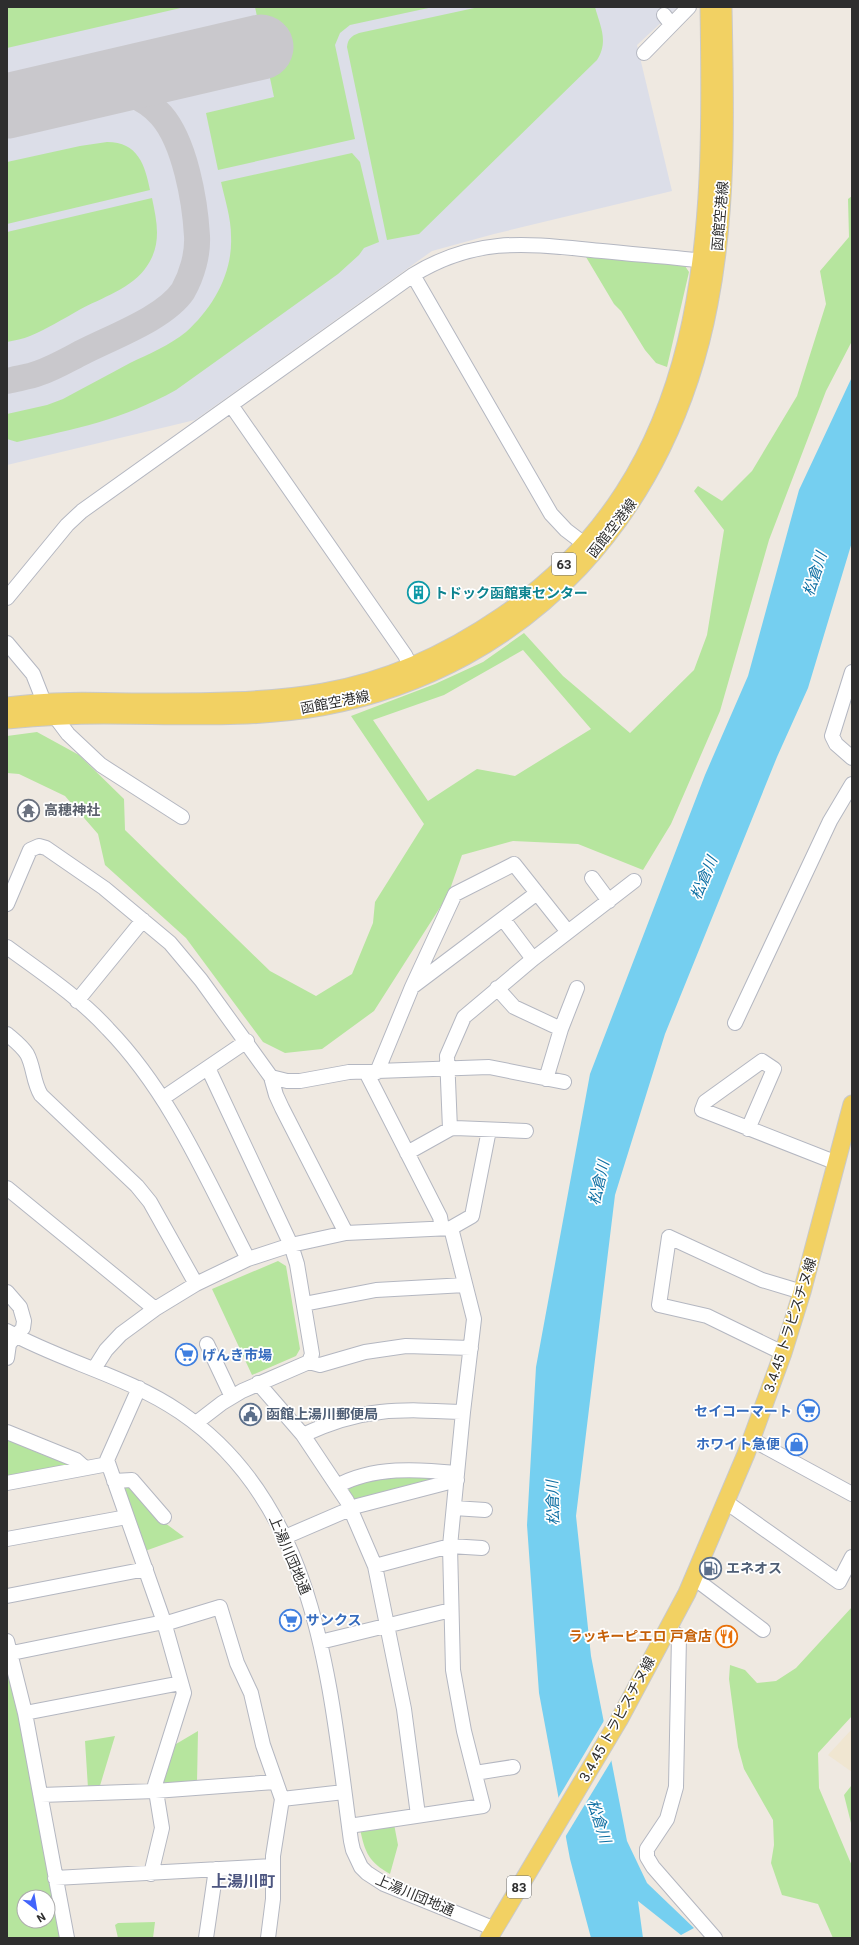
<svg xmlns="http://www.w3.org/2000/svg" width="859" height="1945" viewBox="0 0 859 1945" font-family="Roboto,'Noto Sans JP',sans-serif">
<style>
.education{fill:#f0e6d1}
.airport{fill:#dcdee8}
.green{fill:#b6e59e;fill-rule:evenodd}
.water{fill:#75cff0}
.pier{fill:#efe9e1}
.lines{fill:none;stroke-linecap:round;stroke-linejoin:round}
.taxiway{stroke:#c9c8cc;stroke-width:26}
.runway{stroke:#c9c8cc;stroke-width:65}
.minor-casing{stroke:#b4b7c1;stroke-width:16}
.major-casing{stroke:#c9c9c9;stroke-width:19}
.minor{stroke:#fff;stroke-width:14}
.major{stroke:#f2d163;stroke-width:17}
.labels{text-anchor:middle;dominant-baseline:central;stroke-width:3.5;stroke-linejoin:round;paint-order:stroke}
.shield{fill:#fff;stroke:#6d6d6d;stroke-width:1}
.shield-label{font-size:13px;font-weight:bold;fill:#2e2e2e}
.street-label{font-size:14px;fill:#2e2e2e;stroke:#fff}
.culture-label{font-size:14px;font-weight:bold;fill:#0d838f;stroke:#fff;text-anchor:start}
.worship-label{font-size:14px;font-weight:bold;fill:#5b616d;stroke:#fff;text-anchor:start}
.shop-label{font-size:14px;font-weight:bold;fill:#366cbe;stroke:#fff;text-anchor:start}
.service-label{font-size:14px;font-weight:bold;fill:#4e5e75;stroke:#fff;text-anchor:start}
.food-label{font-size:14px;font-weight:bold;fill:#c56008;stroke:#fff;text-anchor:end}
.water-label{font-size:15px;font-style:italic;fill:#0d6fa3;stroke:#fff}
.quarter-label{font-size:16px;font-weight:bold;fill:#4d5680;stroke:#fff}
</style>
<rect width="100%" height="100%" fill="#efe9e1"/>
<path class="education" d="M852 1729V1772L828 1755Z"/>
<path class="airport" d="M7 7H678L637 45 672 191 494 234 432 251 195 420 7 465Z"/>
<path class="green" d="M7 7H185L7 48Z
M255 7H433L350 25 340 33 335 45 355 139 218 170 206 113 274 97Z
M479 7H595C600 26 609 41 597 60L419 234 387 240 347 47C348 39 351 36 359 33Z
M107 142C138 142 145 165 150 190L7 224V162L80 146Z
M352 153 360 162 379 242 364 248 359 255 338 274 176 390C122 420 75 429 17 442L7 439V414L47 405 63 399C85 387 108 375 130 363 149 354 170 345 186 332 213 308 233 273 231 236 231 218 225 200 221 182Z
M852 196V341L826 391 769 540 720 711 671 824 643 870 578 844 513 841 462 855 448 895 374 1011 322 1049 285 1053 263 1042 186 938 105 865 98 834 65 796 19 774 7 773V736L37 732 79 755 124 799 125 830 270 971 316 996 352 974 373 923 375 902 424 824 351 716 435 684 483 662 524 633 563 676 630 733 694 670 707 635 724 530 694 491 698 486 722 501 752 471 797 396 826 304 820 271 849 237 848 199ZM523 650 591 729 515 776 477 769 428 801 373 720 444 695Z
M152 198C157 222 162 244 147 266 133 288 101 298 79 310 63 319 47 329 30 336 23 339 15 340 7 342V232Z
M586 257 685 266 689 272 667 367 656 363 645 350 621 311 614 304Z
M278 1261 286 1266 300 1349 296 1356 252 1375 212 1289Z
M7 1437 72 1466 7 1478Z
M397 1476 443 1478 355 1501 348 1491 351 1485 356 1483Z
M121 1485 131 1486 161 1520 184 1537 145 1551Z
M852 1607V1716L818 1753 819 1788 852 1866V1938H833L818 1904 782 1895 771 1863 774 1845 773 1820 744 1769 738 1747 729 1679 730 1665 745 1670 757 1683 776 1681 796 1668Z
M7 1661 8 1662 62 1938H7ZM24 1897H48V1921H24Z
M198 1731 197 1783 162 1785 166 1767 176 1744Z
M115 1736 99 1789 88 1788 85 1741Z
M851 1786H852V1827L844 1795Z
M394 1824 398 1845 390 1874C369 1862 365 1853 360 1829Z
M155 1922 153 1938H118L115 1925 118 1923Z"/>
<path class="water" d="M852 377V542L808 688 777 757 665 1034 615 1195 576 1516 591 1656 627 1841 647 1883 694 1928 681 1935 638 1901 643 1938H591L570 1859 539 1693 527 1525 536 1367 590 1074 705 775 748 676 799 490Z"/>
<path class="pier" d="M605 1719 613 1758 564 1839 557 1800Z"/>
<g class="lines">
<path class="taxiway" d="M7 381C18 378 29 377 39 373 54 368 69 359 83 352 112 337 165 318 183 291 192 275 198 254 197 236 195 201 185 142 161 115 143 95 119 89 94 86"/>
<path class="runway" d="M7 106 261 47"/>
<defs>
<path id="minor" d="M664 15 671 24
M644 53 689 7
M413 275 551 514 566 530 591 549
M231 405 405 655 415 675
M7 598 67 525 82 511 413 275C478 235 530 244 602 251 639 255 675 257 712 262
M7 643 33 674 44 702 68 734 101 765 182 817
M852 672 832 736 836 744 852 758
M592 878 609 901
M7 904 30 850 39 846 46 848 104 888 170 943 201 980 271 1077 287 1081H300L349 1072 489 1067 564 1082
M503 919 533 959
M7 947C41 972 79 997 108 1029 171 1094 207 1180 248 1259
M412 987 455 894 514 864 568 932
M497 988 514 1007 561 1029
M77 1001 143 920
M735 1023 830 821 852 784
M7 1034C14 1040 22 1046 27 1054 34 1067 33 1082 41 1095L137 1186 150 1202 196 1284
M366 1072 440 1217 442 1228
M377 1072 412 987 537 893
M271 1077 276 1095 282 1108 346 1233
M546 1079 561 1029 577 988
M163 1098 247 1041
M450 1129 447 1056 464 1017 533 959 634 881
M748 1129 774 1069 762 1061 705 1102 702 1110 837 1163
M407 1153 450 1129 455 1128 526 1131
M7 1188 155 1309
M7 1292 20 1307 24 1321 23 1328 9 1344 7 1358
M304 1304 376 1290 465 1285
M7 1331C63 1362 127 1376 180 1412 320 1507 330 1689 351 1841L353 1850 361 1867 367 1873 384 1884 495 1929
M207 1344 232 1397
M783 1353 707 1316 659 1305 669 1237 762 1280 802 1292
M309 1362 320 1365 365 1352 406 1346 471 1348
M94 1369 106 1350 121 1334 155 1309 196 1284 248 1259 291 1245 346 1233 451 1228 472 1216 489 1130
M258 1383 303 1435 347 1501 375 1566 404 1709 418 1815
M139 1388 107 1460 164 1622 184 1693 155 1785 162 1828 151 1874
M196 1423 222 1403 242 1391 309 1362 312 1354 297 1264 291 1245 208 1068
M7 1432 76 1460 85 1468
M303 1435C362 1407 399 1409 463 1412
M751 1439 852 1494
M114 1481 132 1480 164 1517
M7 1483 108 1464
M337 1486C373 1466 418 1469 457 1473
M726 1502 839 1582 852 1557
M454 1508 485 1510
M285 1537 357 1506 457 1480
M7 1539 127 1517
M375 1566 450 1546 482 1548
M694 1578 763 1630
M7 1596 146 1569
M164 1624 220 1607 237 1663 251 1693 263 1745 282 1799 273 1856V1899L268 1938
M667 1629 679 1636 676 1787 667 1819 647 1849V1857L653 1867 715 1938
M7 1641 25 1713 67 1938
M320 1642 451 1610
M7 1654 164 1622
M25 1713 181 1683
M475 1773 513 1767
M41 1795 155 1791 275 1782
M282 1799 344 1792
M349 1826 483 1806 464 1731 453 1670 450 1546 463 1412 474 1319 451 1228
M55 1878 273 1866
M206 1938 216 1869"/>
<path id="major" d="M7 706C49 700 90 701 132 702 196 702 260 703 323 692 388 681 448 653 502 616 713 471 713 236 709 7
M7 720C39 717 71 715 104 715 177 715 251 720 322 707 532 667 670 510 709 304 728 207 725 106 723 7
M489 1938 619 1720 687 1593 746 1454 783 1353 802 1292 852 1104"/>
</defs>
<use href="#minor" class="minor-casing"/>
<use href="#major" class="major-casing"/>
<use href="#minor" class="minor"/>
<use href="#major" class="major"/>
</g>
<defs>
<symbol id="building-ring" viewBox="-11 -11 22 22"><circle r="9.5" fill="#fff" stroke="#0f9aa8" stroke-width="1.5"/><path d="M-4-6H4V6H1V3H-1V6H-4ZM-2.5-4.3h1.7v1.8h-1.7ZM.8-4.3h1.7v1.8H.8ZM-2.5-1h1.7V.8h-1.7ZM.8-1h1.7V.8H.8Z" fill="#0f9aa8"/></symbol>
<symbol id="temple-ring" viewBox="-11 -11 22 22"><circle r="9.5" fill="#fff" stroke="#6b7280" stroke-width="1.5"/><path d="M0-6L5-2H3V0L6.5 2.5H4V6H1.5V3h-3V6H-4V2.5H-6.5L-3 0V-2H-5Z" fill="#6b7280"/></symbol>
<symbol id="supermarket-ring" viewBox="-11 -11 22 22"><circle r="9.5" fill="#fff" stroke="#3f7fe0" stroke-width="1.5"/><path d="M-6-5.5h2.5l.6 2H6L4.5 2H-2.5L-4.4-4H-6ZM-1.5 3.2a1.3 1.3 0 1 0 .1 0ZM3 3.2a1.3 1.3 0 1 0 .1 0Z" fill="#3f7fe0"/></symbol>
<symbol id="civic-ring" viewBox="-11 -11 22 22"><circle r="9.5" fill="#fff" stroke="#5c6f8a" stroke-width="1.5"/><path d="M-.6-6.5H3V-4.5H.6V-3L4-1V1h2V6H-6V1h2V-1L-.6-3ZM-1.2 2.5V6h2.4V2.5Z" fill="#5c6f8a"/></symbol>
<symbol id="shop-ring" viewBox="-11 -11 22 22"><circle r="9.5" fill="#fff" stroke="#3f7fe0" stroke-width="1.5"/><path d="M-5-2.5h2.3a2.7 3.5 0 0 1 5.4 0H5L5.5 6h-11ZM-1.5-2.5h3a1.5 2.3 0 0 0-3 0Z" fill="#3f7fe0"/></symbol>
<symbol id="fuel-ring" viewBox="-11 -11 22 22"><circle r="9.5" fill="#fff" stroke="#5c6f8a" stroke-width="1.5"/><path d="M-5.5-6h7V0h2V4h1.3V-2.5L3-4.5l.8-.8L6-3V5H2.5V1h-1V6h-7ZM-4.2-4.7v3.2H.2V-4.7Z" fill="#5c6f8a"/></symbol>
<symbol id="restaurant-ring" viewBox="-11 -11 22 22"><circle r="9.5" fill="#fff" stroke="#e8710a" stroke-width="1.5"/><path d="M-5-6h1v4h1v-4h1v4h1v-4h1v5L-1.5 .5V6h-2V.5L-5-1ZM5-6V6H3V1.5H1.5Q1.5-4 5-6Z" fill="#e8710a"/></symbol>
</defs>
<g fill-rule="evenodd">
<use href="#building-ring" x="406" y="580" width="25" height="25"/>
<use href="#temple-ring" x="16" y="798" width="25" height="25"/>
<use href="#supermarket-ring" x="174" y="1342" width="25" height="25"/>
<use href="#supermarket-ring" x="796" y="1398" width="25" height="25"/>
<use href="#civic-ring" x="238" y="1402" width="25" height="25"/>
<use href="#shop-ring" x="784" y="1432" width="25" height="25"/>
<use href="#fuel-ring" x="698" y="1556" width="25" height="25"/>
<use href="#supermarket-ring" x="278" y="1608" width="25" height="25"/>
<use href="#restaurant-ring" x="714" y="1624" width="25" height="25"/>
</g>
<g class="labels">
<g class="shield">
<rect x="552" y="553" width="24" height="22" rx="3"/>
<rect x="507" y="1876" width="24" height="22" rx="3"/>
</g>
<g class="shield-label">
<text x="564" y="564">63</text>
<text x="519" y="1887">83</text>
</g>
<g class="street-label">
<text transform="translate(720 216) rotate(-85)">函館空港線</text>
<text transform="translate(612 528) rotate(-52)">函館空港線</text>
<text transform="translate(335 702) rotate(-11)">函館空港線</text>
<text transform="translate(790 1325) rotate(-72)">3.4.45 トラピスチヌ線</text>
<text transform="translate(290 1555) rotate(67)">上湯川団地通</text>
<text transform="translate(617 1719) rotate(-61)">3.4.45 トラピスチヌ線</text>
<text transform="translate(415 1895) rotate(23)">上湯川団地通</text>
</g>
<g class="culture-label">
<text x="434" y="593">トドック函館東センター</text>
</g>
<g class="worship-label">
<text x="44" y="810">高穂神社</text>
</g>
<g class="shop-label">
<text x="202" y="1355">げんき市場</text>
<text x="792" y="1411" text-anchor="end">セイコーマート</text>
<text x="780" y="1444" text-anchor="end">ホワイト急便</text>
<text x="306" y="1620">サンクス</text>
</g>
<g class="service-label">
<text x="266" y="1414">函館上湯川郵便局</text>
<text x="726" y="1568">エネオス</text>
</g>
<g class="food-label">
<text x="712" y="1636">ラッキーピエロ 戸倉店</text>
</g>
<g class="water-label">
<text transform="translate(815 574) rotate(-72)">松倉川</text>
<text transform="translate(704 878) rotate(-67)">松倉川</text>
<text transform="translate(599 1183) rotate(-77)">松倉川</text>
<text transform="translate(553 1503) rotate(-92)">松倉川</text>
<text transform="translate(599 1821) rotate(72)">松倉川</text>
</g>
<g class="quarter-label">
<text x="243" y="1881">上湯川町</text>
</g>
</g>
<rect width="859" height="1945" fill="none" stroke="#2e2e2e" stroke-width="16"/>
<g transform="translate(36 1909) rotate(149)"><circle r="19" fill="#ffffff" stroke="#ababab"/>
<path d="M0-3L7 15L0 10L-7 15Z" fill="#4264fb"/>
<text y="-6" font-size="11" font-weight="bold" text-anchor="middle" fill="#2e2e2e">N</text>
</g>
</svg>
